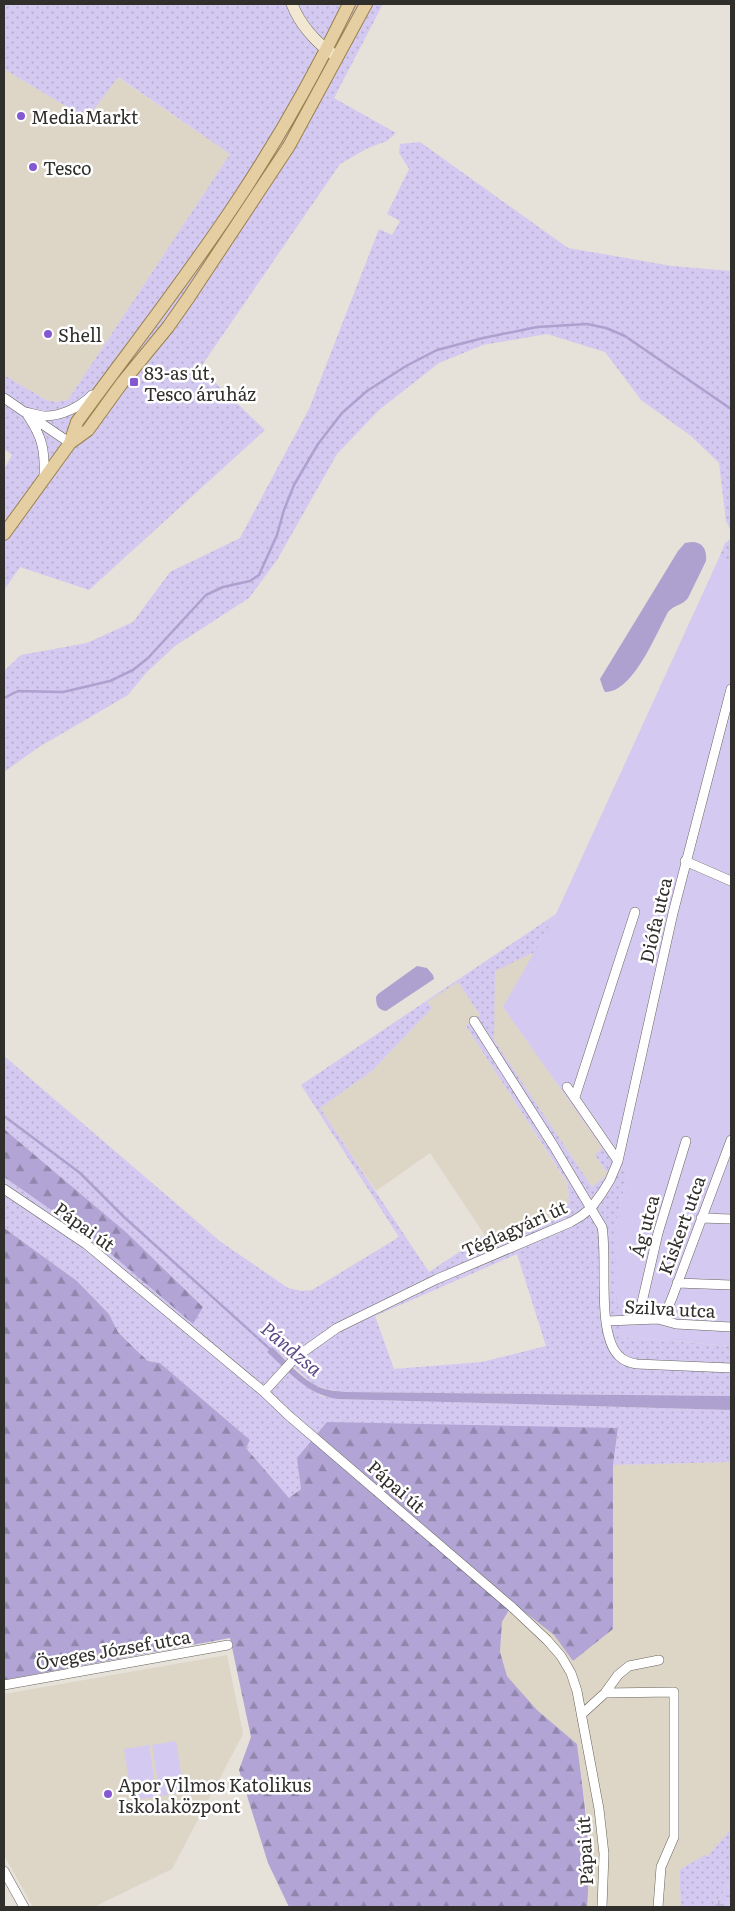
<svg xmlns="http://www.w3.org/2000/svg" width="735" height="1911" viewBox="0 0 735 1911" font-family="Literata,serif">
<style>
.built{fill:#ddd5c6}
.grass{fill:url(#grass-dots);fill-rule:evenodd}
.forest{fill:url(#forest-firs)}
.wetland{fill:url(#wetland-marsh)}
.garden{fill:#d4c9f0}
.water{fill:#aea1d0}
.lines{fill:none;stroke-linecap:round;stroke-linejoin:round}
.stream{stroke:#aea1d0;stroke-width:2.5}
.street-casing{stroke:#67645c;stroke-width:10}
.secondary-casing{stroke:#67645c;stroke-width:12}
.primary-casing{stroke:#9a824f;stroke-width:14}
.street{stroke:#fff;stroke-width:9}
.secondary{stroke:#f2e7d0;stroke-width:11}
.primary{stroke:#e5cea1;stroke-width:12}
.poi-dot{fill:#8458d1;stroke:#fff;stroke-width:2}
.labels{text-anchor:middle;dominant-baseline:central;stroke-width:5;stroke-linejoin:round;paint-order:stroke}
.poi-label{font-size:18px;fill:#312f2c;stroke:#fff;text-anchor:start}
.street-label{font-size:18px;fill:#312f2c;stroke:#fff}
.water-label{font-size:19px;font-style:italic;fill:#5c4886;stroke:#fff}
</style>
<defs>
<pattern id="grass-dots" width="8" height="8" patternUnits="userSpaceOnUse" patternTransform="scale(1.25)"><rect width="8" height="8" fill="#d4c9f0"/><path d="M2 2h.1M6 6h.1" fill="none" stroke="#b6adce" stroke-width="1.8" stroke-linecap="round"/></pattern>
<pattern id="forest-firs" width="22" height="20" patternUnits="userSpaceOnUse" patternTransform="scale(1.25)"><rect width="22" height="20" fill="#b2a5d5"/><path d="M5 1l3.5 6h-7zM16 11l3.5 6h-7z" fill="#9187ad"/></pattern>
<pattern id="wetland-marsh" width="20" height="14" patternUnits="userSpaceOnUse" patternTransform="scale(1.25)"><rect width="20" height="14" fill="#d4c9f0"/><path d="M1 5h8M5 5V1M11 12h8M15 12V8" fill="none" stroke="#b6adce"/></pattern>
</defs>
<rect width="100%" height="100%" fill="#e6e1d9"/>
<path class="built" d="M4 69 87 119 117 77 230 154 68 400 55 402 46 400 4 375Z
M535 952 503 1007 603 1149 595 1155 608 1174 592 1187 494 1040V971Z
M458 982 480 1015 466 1026 568 1185 569 1204 558 1218 492 1246 430 1153 376 1191 320 1108 372 1071 432 1008 427 1002Z
M731 1462V1829L707 1857 679 1870 681 1907H587L589 1882V1832L577 1744 537 1710 507 1676 500 1652 502 1622 513 1603 554 1635 573 1661 613 1629V1465Z
M227 1655 243 1734 172 1869 94 1907H33L4 1855V1694Z"/>
<path class="grass" d="M4 4H383L334 98 396 133 387 141 368 148 340 164 200 368 265 430 89 590 20 567 4 590V469L12 455 4 449V375L46 400 55 402 68 400 230 154 118 77 87 119 4 69Z
M420 142 568 248 672 266 731 271V531L726 521 719 463 691 436 641 400 605 352 547 334 483 345 439 363 379 410 337 454 277 560 249 598 175 646 146 673 128 695 39 747 4 772V671L21 655 87 643 133 622 170 572 240 538 309 409 379 229 392 235 400 221 387 214 409 169 399 153 400 144Z
M731 539V561L719 558 725 543Z
M556 914 535 952 495 971 494 1040 592 1187 608 1174 595 1155 609 1142 628 1170 616 1226 622 1337 731 1346V1396L346 1392 330 1390 314 1385 272 1347 268 1352 321 1396 337 1399 731 1410V1462L613 1465 618 1428 301 1489 289 1498 246 1448 250 1440 160 1363 148 1361 134 1348 118 1332 109 1314 77 1281 4 1228V1177L97 1242 203 1307 127 1233 4 1129V1056L221 1242 288 1288 302 1291 312 1290 399 1237 301 1085ZM458 982 480 1015 466 1026 568 1184 569 1203 558 1218 492 1246 485 1235 429 1272 320 1108 372 1071 432 1008 427 1002ZM517 1254 546 1346 482 1362 394 1369 375 1316Z
M731 1829V1880L714 1907H681L679 1870 705 1855 707 1857Z"/>
<path class="forest" d="M4 1129 127 1233 203 1307 193 1324 97 1242 4 1177Z
M4 1228 77 1281 109 1314 118 1332 134 1348 148 1361 160 1363 250 1440 246 1448 289 1498 301 1489 297 1458 327 1422 618 1428 613 1465V1629L573 1661 554 1635 513 1603 502 1622 500 1652 507 1676 537 1710 577 1744C584 1799 592 1852 587 1907H289L268 1863 239 1770 251 1737 230 1638 4 1680Z"/>
<path class="wetland" d="M731 1880V1907H714Z"/>
<path class="garden" d="M719 558 731 561V1346L622 1337 615 1282 616 1226 628 1170 609 1143 603 1149 503 1007 556 914Z
M176 1741 184 1792 160 1796 152 1745Z
M149 1745 157 1797 132 1800 124 1749Z"/>
<path class="water" d="M692 542C703 542 707 550 706 561L688 598C683 605 674 605 668 612 657 632 633 693 605 692L603 688 600 679 678 551 685 543Z
M417 966 427 968 433 975 434 979 386 1011C378 1010 376 1005 376 997L378 994Z
M272 1347C286 1360 301 1379 319 1387 328 1391 337 1391 346 1392L731 1396V1410L337 1399C308 1395 288 1371 267 1352Z"/>
<g class="lines">
<path class="stream" d="M4 698 18 691 63 692 110 681 133 670 148 658 206 595 223 587 250 581 259 575 277 535 284 510 294 485 318 444 342 413 367 391 406 366 437 350 483 338 537 327 587 324 606 328 625 336 731 409
M4 1116 80 1173 124 1217 271 1350"/>
<defs>
<path id="street" d="M4 398 70 443
M25 412C32 413 39 416 45 416 62 416 80 407 92 395
M28 416C43 438 45 451 44 478
M685 861 731 881
M474 1021 553 1145 602 1227C608 1259 596 1334 619 1356 624 1361 630 1363 637 1364L731 1368
M567 1087 618 1161
M575 1097 635 912
M4 1189 86 1244 264 1392 288 1415 513 1608 547 1640 561 1656 571 1673 577 1691 599 1809 604 1854 602 1907
M701 1218 731 1219
M677 1283 731 1285
M658 1319 666 1312 672 1298 731 1140
M636 1320 640 1311 658 1233 686 1141
M607 1321 658 1319 676 1324 731 1327
M264 1392 296 1357 337 1328 437 1279 571 1222 581 1216 591 1208 602 1193 610 1180 618 1161 673 913 731 689
M4 1685 228 1645
M605 1693 674 1692V1837L661 1867 658 1907
M582 1714 605 1693 618 1675 629 1666 659 1660
M4 1871 24 1907"/>
<path id="secondary" d="M292 4C299 23 316 43 333 54"/>
<path id="primary" d="M70 443 77 422C131 348 187 277 237 201 279 138 316 72 349 4
M4 534 70 443 88 430 122 383 168 327 189 297 289 146 366 4"/>
</defs>
<use href="#street" class="street-casing"/>
<use href="#secondary" class="secondary-casing"/>
<use href="#primary" class="primary-casing"/>
<use href="#street" class="street"/>
<use href="#secondary" class="secondary"/>
<use href="#primary" class="primary"/>
</g>
<g class="poi-dot">
<circle cx="21" cy="116" r="5"/>
<circle cx="33" cy="167" r="5"/>
<circle cx="48" cy="334" r="5"/>
<rect x="129" y="377" width="10" height="10" rx="2.5"/>
<circle cx="108" cy="1794" r="5"/>
</g>
<g class="labels">
<g class="poi-label">
<text x="31" y="116">MediaMarkt</text>
<text x="43" y="167">Tesco</text>
<text x="58" y="334">Shell</text>
<text x="144" y="372">83-as út,<tspan x="144" dy="21">Tesco áruház</tspan></text>
<text x="118" y="1784">Apor Vilmos Katolikus<tspan x="118" dy="21">Iskolaközpont</tspan></text>
</g>
<g class="street-label">
<text transform="translate(655 920) rotate(-77)">Diófa utca</text>
<text transform="translate(681 1225) rotate(-70)">Kiskert utca</text>
<text transform="translate(85 1226) rotate(36)">Pápai út</text>
<text transform="translate(644 1226) rotate(-75)">Ág utca</text>
<text transform="translate(514 1228) rotate(-24)">Téglagyári út</text>
<text transform="translate(670 1308) rotate(3)">Szilva utca</text>
<text transform="translate(397 1486) rotate(41)">Pápai út</text>
<text transform="translate(113 1649) rotate(-10)">Öveges József utca</text>
<text transform="translate(584 1851) rotate(-93)">Pápai út</text>
</g>
<g class="water-label">
<text transform="translate(292 1348) rotate(40)">Pándzsa</text>
</g>
</g>
<rect width="735" height="1911" fill="none" stroke="#312f2c" stroke-width="10"/>
</svg>
